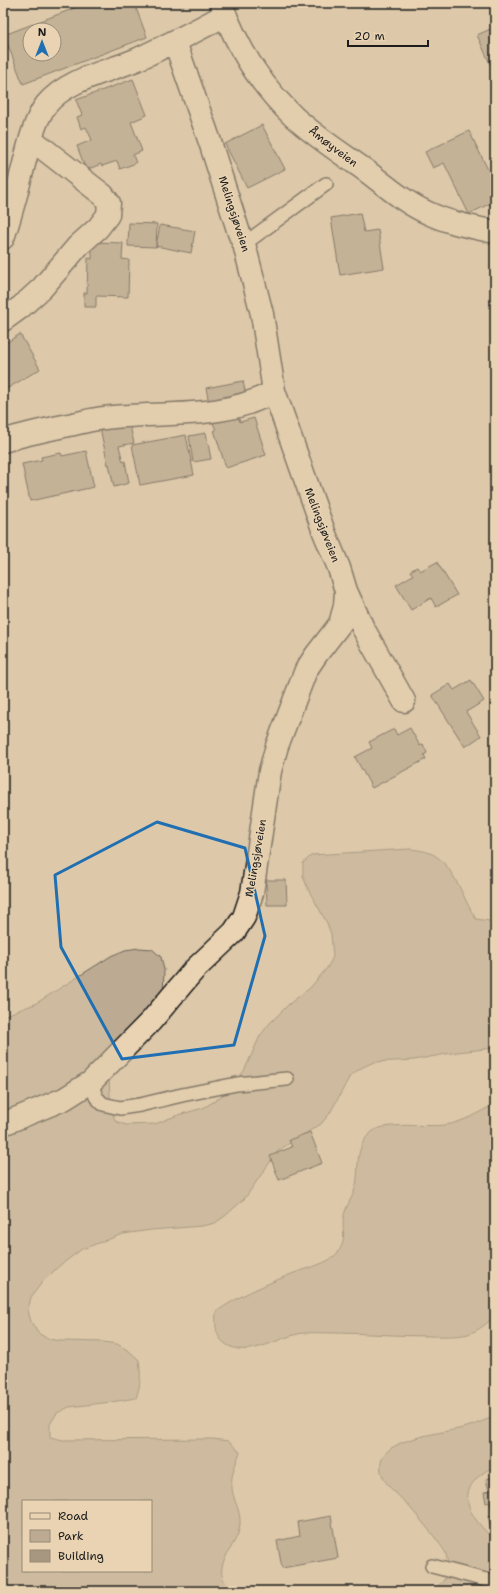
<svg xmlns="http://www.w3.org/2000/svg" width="498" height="1594" viewBox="0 0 498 1594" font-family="'Shantell Sans',sans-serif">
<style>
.green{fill:#bcab92;stroke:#6c6457;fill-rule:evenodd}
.building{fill:#a79781;stroke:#1c1c1c;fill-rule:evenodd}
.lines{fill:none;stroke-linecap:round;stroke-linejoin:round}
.lane-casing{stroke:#1c1c1c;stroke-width:16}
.street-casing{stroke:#1c1c1c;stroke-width:25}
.secondary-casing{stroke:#1c1c1c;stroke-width:25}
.lane{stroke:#e9d3b2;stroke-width:13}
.street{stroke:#e9d3b2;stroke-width:22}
.secondary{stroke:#e9d3b2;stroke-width:22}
.marked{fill:none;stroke:#1f6fb2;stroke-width:3;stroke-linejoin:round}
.labels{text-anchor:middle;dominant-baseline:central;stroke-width:3;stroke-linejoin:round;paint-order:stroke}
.street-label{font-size:11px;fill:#1c1c1c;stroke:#e9d3b2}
</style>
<rect width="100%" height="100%" fill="#ddc8a9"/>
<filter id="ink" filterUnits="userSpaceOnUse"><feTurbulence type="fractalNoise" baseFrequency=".025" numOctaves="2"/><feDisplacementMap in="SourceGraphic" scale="8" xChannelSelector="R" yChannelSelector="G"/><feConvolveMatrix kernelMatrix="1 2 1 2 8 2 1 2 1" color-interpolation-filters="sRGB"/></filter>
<g filter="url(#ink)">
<path class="green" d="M410 849C419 850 427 851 434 855 454 866 464 901 476 919L489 921 495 919V1048L457 1052 414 1060 374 1062 361 1068 350 1076 330 1113 321 1124 288 1144 277 1152 245 1198 225 1216 215 1223 202 1226 151 1230 123 1234 82 1249 59 1266 40 1285 31 1297 28 1310 31 1322 38 1333 48 1339 61 1341 103 1342 117 1344 129 1351 139 1360C141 1374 141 1384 136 1398L111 1402 69 1407 57 1413 50 1424V1437L63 1440 213 1439 228 1441 240 1452C236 1464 230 1475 232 1488 233 1501 241 1510 240 1524 239 1548 205 1566 232 1591H3V1016L35 1004 111 956 125 950 139 948 152 949 161 957 164 970 163 996 110 1055C109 1077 108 1099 115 1121L126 1125 155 1124 178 1115 203 1108 215 1101 225 1093 244 1071 260 1036 269 1024 289 1004 310 988 327 968 333 957 331 934 327 923 308 889 303 876V863L312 855ZM23 1501H151V1571H23Z
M495 1104V1315C487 1324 479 1330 468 1334 456 1337 441 1336 428 1336 397 1336 366 1333 335 1333 325 1333 314 1332 304 1333 281 1335 252 1358 229 1346 215 1339 215 1326 216 1312 238 1296 265 1285 289 1275 303 1269 330 1264 338 1252 348 1239 341 1229 344 1215 346 1206 351 1200 354 1192 362 1171 351 1148 373 1131 385 1122 428 1127 445 1125 462 1123 479 1112 495 1104Z
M495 1416V1466C466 1480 458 1500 481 1526 485 1530 489 1536 495 1538V1591H432C436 1587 443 1583 445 1578 449 1571 448 1562 446 1554 444 1547 414 1512 407 1504 396 1492 375 1479 382 1459 390 1437 445 1433 467 1427 476 1424 486 1420 495 1416Z"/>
<path class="building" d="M88 3H134L147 37 23 84 4 35ZM30 30H54V54H30Z
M495 27V67L492 68 477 35Z
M133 79 147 115 131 122 142 151 133 155 136 163 120 169 117 161 102 166 101 164 86 170 77 146 92 140 86 127 81 129 77 117 82 115 76 100Z
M262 125 285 169 247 188 225 144Z
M469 131 495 184V201L469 214 444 163 433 168 425 152Z
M360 213 364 232 378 230 384 268 340 275 331 218Z
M129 223 157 224 156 247 128 246Z
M160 225 195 231 191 253 156 246Z
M92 242 123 243 122 259 129 260 128 297 96 296V307H84V293H87L88 258 92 259Z
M20 334 40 369 3 391V345Z
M243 381 246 396 209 403 206 388Z
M238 415 240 422 254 418 266 455 226 468 214 430H216L213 423Z
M129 422 134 443 119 446 123 462 125 461 129 483 114 487 109 464 108 465 100 428Z
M206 433 211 459 193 462 189 436Z
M186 435 194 475 140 485 132 445Z
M86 451 94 487 30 501 22 464 42 460 41 457 61 453 62 456Z
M437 562 457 595 436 607 431 598 411 610 396 585 413 575 410 571 417 567 420 571Z
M471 680 484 701 466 712 481 736 465 747 432 695 450 684 454 690Z
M410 728 420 746 423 744 427 753 424 755 426 759 372 788 355 757 372 748 369 742 394 729 397 735Z
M266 880H286L287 905H267Z
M310 1132 322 1163 279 1180 270 1156 292 1147 289 1140Z
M495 1477V1530H491L488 1516 493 1515 490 1502 486 1503 484 1492 489 1491 486 1479Z
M331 1516 338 1558 282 1568 277 1541 300 1536 298 1522Z"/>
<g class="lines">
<defs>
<path id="lane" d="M244 244 326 184
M91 1082 96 1097 103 1104 120 1108 140 1105 182 1095 237 1084 287 1079
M432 1566 486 1580 495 1581"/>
<path id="street" d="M175 42 210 142 239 233 244 244 262 314 274 391 324 532 339 568 346 591 363 628 404 701
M3 238C11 215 17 191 23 168 28 148 34 121 46 105 68 78 108 72 138 59 168 45 196 31 225 15
M3 320 21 307 42 288 78 246 98 228 108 215 109 203 103 195 31 139
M3 441C24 434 46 430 68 425 80 423 92 419 104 418 159 411 226 421 274 391
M3 1124 64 1099 91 1082 151 1021 194 970 234 932 244 917 252 893 270 771 277 746 306 670 316 655 340 624 345 606 346 591"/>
<path id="secondary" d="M221 3C236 45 261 86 294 117 316 137 341 153 365 170 385 185 405 203 428 213 449 223 472 227 495 232"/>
</defs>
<use href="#lane" class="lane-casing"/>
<use href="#street" class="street-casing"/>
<use href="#secondary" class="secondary-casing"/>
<use href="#lane" class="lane"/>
<use href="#street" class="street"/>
<use href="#secondary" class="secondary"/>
</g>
</g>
<path d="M0 0H498V1594H0ZM157 822 245 848 265 936 234 1045 122 1059 61 947 55 875Z" fill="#ddc8a9" fill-opacity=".55" fill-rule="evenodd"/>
<path class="marked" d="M157 822 245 848 265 936 234 1045 122 1059 61 947 55 875Z"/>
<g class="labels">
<g class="street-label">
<text transform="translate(333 147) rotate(37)">Åmøyveien</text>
<text transform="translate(234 214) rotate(72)">Melingsjøveien</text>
<text transform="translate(322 525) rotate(69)">Melingsjøveien</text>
<text transform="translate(256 858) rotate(-80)">Melingsjøveien</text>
</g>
</g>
<rect width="498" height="1594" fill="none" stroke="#e9d3b2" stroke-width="16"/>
<rect x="8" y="8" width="482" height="1578" fill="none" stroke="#1c1c1c" stroke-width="1.5" filter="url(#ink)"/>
<rect x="22" y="1500" width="130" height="72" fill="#e9d3b2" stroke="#978a76"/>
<rect x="30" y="1513" width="20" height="6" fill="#e9d3b2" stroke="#978a76"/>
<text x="58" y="1520" font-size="12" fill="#1c1c1c">Road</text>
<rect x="30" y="1530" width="20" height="12" fill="#bcab92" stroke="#978a76"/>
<text x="58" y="1540" font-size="12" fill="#1c1c1c">Park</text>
<rect x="30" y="1550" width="20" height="12" fill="#a79781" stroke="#978a76"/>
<text x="58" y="1560" font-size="12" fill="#1c1c1c">Building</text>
<g transform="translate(42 42)"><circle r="19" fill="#e9d3b2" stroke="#978a76"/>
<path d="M0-3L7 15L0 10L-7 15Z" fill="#1f6fb2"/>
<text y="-6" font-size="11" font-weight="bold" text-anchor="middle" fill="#1c1c1c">N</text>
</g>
<path d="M348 40v6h80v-6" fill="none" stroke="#1c1c1c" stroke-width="2"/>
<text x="354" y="40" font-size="12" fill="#1c1c1c" stroke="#e9d3b2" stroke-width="3" paint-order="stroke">20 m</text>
</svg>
